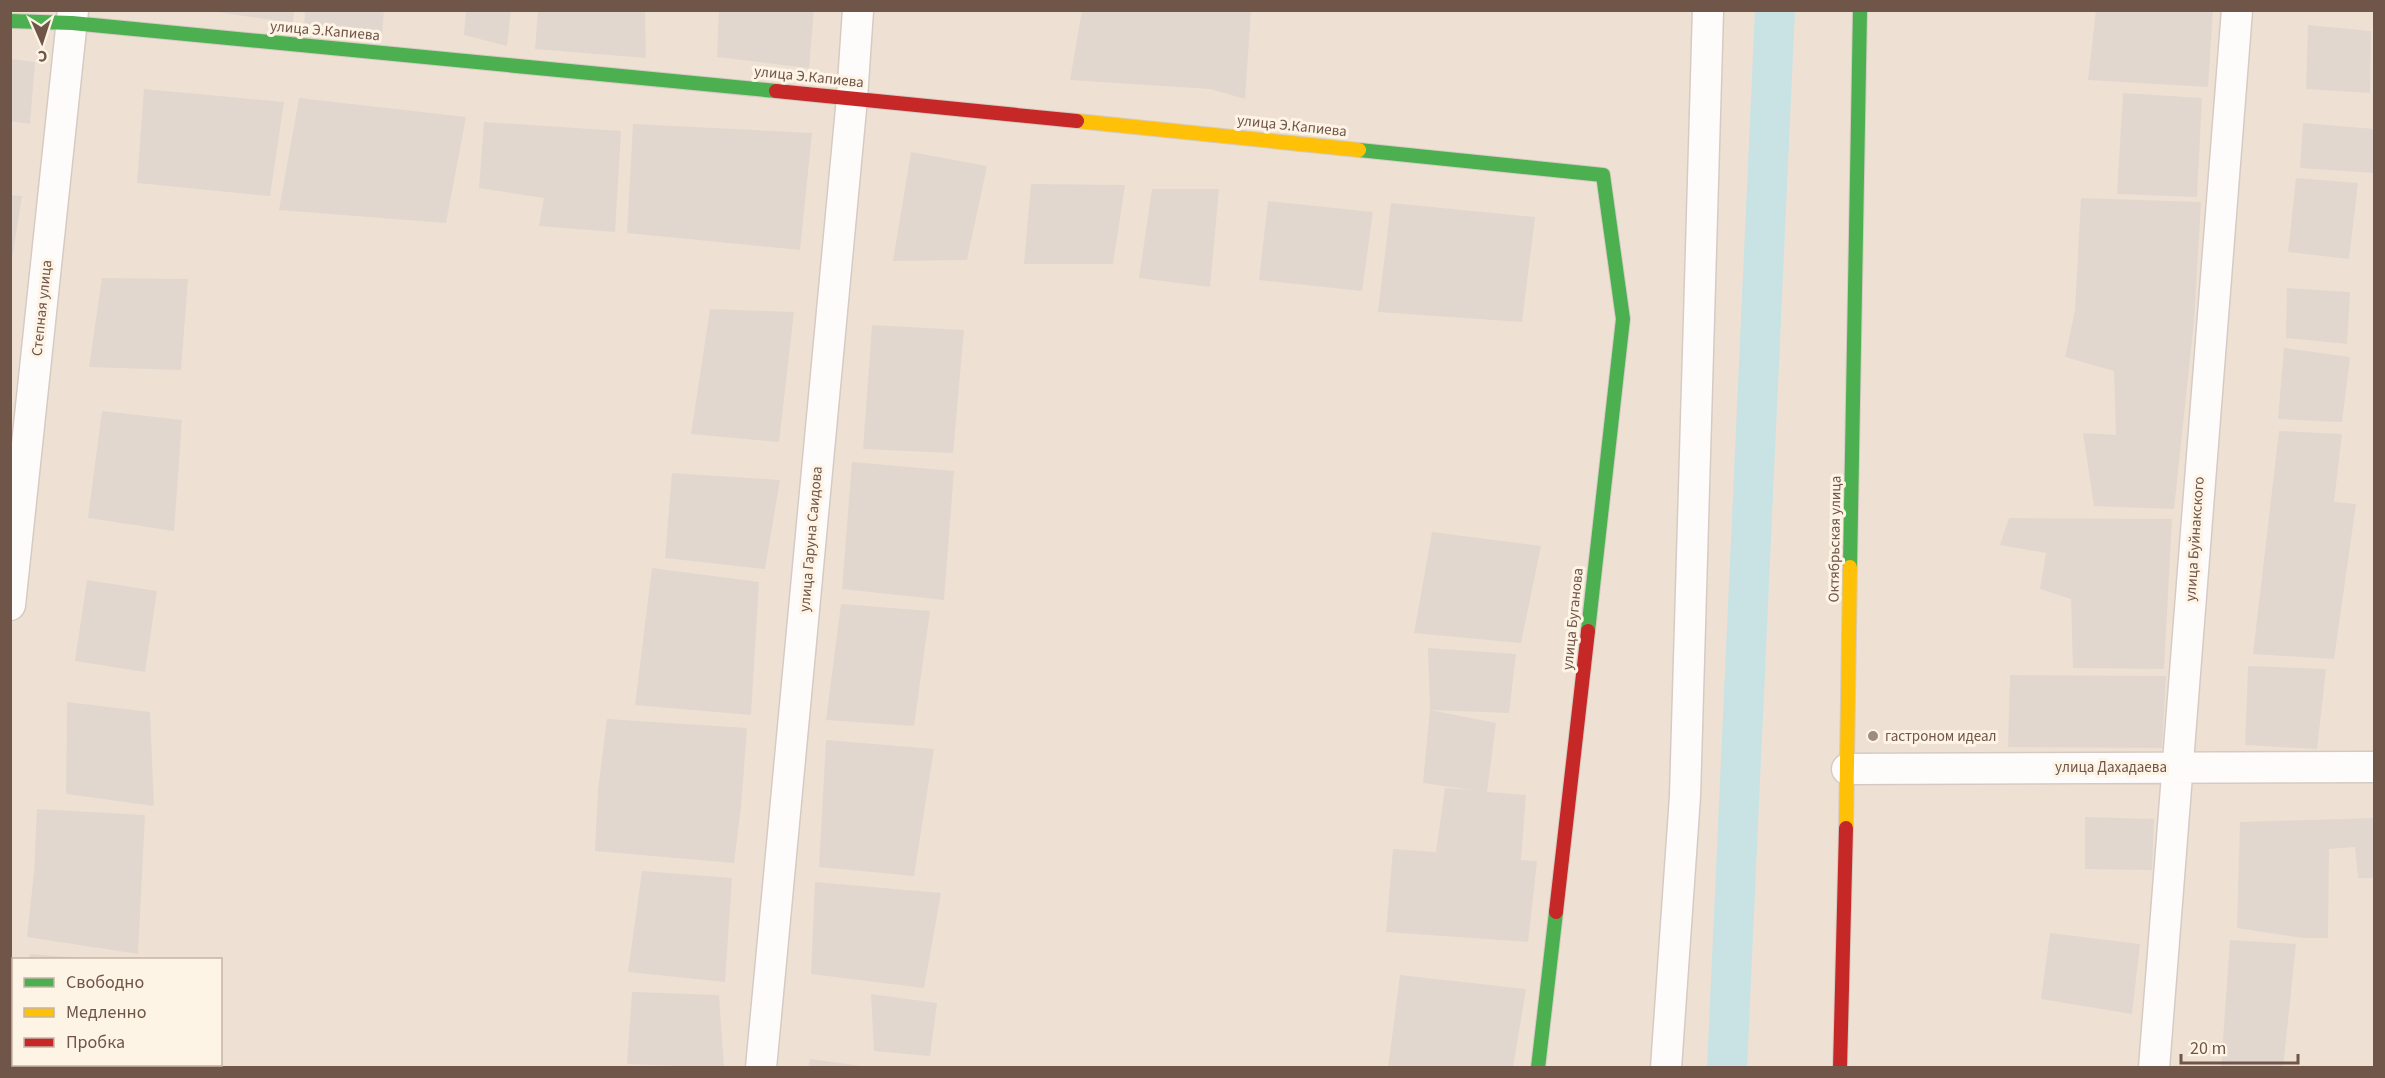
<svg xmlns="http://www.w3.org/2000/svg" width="2385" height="1078" viewBox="0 0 2385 1078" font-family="'Source Sans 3',sans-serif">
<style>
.residential{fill:#eee1d3;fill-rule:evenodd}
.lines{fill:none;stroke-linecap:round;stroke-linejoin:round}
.canal{stroke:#c9e3e4;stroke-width:40}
.building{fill:#e1d7ce}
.street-casing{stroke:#d6cbc4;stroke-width:33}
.fast-casing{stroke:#d5cbc3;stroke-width:16}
.slow-casing{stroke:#d5cbc3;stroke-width:16}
.jam-casing{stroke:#d5cbc3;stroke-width:16}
.street{stroke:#fefcfb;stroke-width:30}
.fast{stroke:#4caf50;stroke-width:14}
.slow{stroke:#ffc107;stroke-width:14}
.jam{stroke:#c62828;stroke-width:14}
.poi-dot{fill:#9f8b80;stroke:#fef4e6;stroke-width:2}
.labels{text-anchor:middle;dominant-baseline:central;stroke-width:6;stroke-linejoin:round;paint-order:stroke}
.street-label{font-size:15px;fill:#705549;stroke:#fef4e6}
.poi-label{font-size:15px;fill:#705549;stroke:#fef4e6;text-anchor:start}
</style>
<rect width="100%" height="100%" fill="#f5eee6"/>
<path class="residential" d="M10 11H2374V1067H11ZM14 960H220V1064H14Z"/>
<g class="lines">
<path class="canal" d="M1727 1068 1775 10"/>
</g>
<path class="building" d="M217 10H294L293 23 217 12Z
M305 10H384L382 35 304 27Z
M466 10H511L507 46 464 35Z
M538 10H645L646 58 535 49Z
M719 10H814L809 68 717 57Z
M1082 10H1251L1245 99 1210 89 1070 80Z
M2096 10H2213L2208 87 2088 80Z
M2308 25 2371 31 2370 93 2306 89Z
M10 59 35 62 30 124 10 121Z
M144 89 284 102 270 196 137 183Z
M2123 93 2202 98 2197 197 2117 194Z
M299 98 466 117 446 223 279 210Z
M484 122 621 131 615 232 539 226 544 198 479 188Z
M2303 123 2374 129V173L2300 168Z
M633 124 812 133 800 250 627 233Z
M911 152 987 166 967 260 893 261Z
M2296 178 2358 183 2349 259 2288 252Z
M1031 184 1125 185 1113 264H1024Z
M1152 189H1219L1210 287 1139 278Z
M10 195 22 196 12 259H10Z
M2081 198 2201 202 2194 321 2174 509 2094 506 2083 433 2116 435 2114 371 2065 357 2075 310Z
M1268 201 1373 212 1362 291 1259 280Z
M1391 203 1535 217 1522 322 1378 312Z
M102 278 188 279 181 370 89 367Z
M2287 288 2350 292 2347 344 2286 338Z
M710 309 794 312 779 442 691 434Z
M872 325 964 330 953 453 863 449Z
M2284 348 2350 357 2342 422 2278 419Z
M102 411 182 420 174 531 88 518Z
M2279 431 2342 434 2334 502 2356 504 2334 659 2253 654Z
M852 462 954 471 944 600 842 589Z
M672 473 780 480 765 569 665 558Z
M2009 518 2172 519 2164 669 2073 668 2071 599 2040 589 2046 553 2000 545Z
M1432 532 1541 546 1521 643 1414 633Z
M652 568 759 582 751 715 635 705Z
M87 580 157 591 145 672 75 661Z
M841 604 930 611 914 726 826 720Z
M1428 648 1516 654 1509 713 1430 710 1496 723 1487 792 1526 795 1521 860 1537 861 1528 942 1386 932 1393 849 1436 852 1445 788 1472 790 1423 783 1430 710Z
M2248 666 2326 669 2317 749 2245 745Z
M2010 675 2166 676 2162 748 2008 747Z
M67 702 150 712 154 806 66 794Z
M607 719 747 728 741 807 734 863 595 851 598 789Z
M826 740 934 749 914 876 819 867Z
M37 809 145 815 138 954 27 937 34 872Z
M2085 817 2154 819 2152 870 2085 869Z
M2374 818V878H2358L2355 847 2329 849 2328 938H2303L2237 928 2240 822Z
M642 871 732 878 725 982 628 972Z
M815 882 941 893 924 988 811 974Z
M2050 933 2140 944 2132 1014 2041 999Z
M2230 940 2296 944 2283 1068H2221Z
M30 954 80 958V960H29Z
M1400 975 1526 989 1513 1068H1388Z
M632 992 719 995 724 1068 627 1064Z
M871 994 937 1003 930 1056 874 1051Z
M810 1059 862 1066V1068H808Z
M20 1065H114L113 1068H20Z"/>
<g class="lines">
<defs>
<path id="street" d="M10 605 73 10
M1847 769 2374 767
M761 1068 852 98 858 10
M1666 1068 1685 796 1708 10
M2154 1068 2237 10"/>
<path id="fast" d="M10 21 72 23 776 91
M1359 150 1603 175 1623 319 1588 631
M1850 567 1860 10
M1538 1068 1556 912"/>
<path id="slow" d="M1077 121 1359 150
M1846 828 1850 567"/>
<path id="jam" d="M776 91 1077 121
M1556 912 1588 631
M1840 1068 1846 828"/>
</defs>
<use href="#street" class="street-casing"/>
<use href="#fast" class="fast-casing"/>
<use href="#slow" class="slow-casing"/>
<use href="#jam" class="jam-casing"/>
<use href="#street" class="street"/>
<use href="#fast" class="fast"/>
<use href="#slow" class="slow"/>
<use href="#jam" class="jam"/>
</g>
<circle class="poi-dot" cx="1873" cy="736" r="6"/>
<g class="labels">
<g class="street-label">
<text transform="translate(325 31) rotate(5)">улица Э.Капиева</text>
<text transform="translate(809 77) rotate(6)">улица Э.Капиева</text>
<text transform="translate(1292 126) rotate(6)">улица Э.Капиева</text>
<text transform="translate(42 308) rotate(-84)">Степная улица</text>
<text transform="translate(811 539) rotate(-85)">улица Гаруна Саидова</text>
<text transform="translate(1835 539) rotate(-89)">Октябрьская улица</text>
<text transform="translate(2195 539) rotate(-86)">улица Буйнакского</text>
<text transform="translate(1573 619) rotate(-84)">улица Буганова</text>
<text x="2111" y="767">улица Дахадаева</text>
</g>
<g class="poi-label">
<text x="1885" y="736">гастроном идеал</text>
</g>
</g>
<rect width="2385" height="1078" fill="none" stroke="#705549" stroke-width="24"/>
<rect x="12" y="958" width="210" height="108" fill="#fef4e6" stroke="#c5b4a7" stroke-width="1.5"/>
<rect x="24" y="978" width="30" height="9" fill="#4caf50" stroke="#c5b4a7" stroke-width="1.5"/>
<text x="66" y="988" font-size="18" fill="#705549">Свободно</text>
<rect x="24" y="1008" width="30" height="9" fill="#ffc107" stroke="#c5b4a7" stroke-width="1.5"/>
<text x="66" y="1018" font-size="18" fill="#705549">Медленно</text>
<rect x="24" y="1038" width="30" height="9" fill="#c62828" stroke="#c5b4a7" stroke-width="1.5"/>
<text x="66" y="1048" font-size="18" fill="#705549">Пробка</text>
<g transform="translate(42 42) rotate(177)" stroke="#fef4e6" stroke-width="4.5" paint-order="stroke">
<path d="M0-4.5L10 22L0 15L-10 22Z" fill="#705549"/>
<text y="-9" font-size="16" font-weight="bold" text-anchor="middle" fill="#705549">С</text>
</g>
<path d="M2181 1054v9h117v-9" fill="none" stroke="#705549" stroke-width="3"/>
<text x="2190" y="1054" font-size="18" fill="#705549" stroke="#fef4e6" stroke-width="4.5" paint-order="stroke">20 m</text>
</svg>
